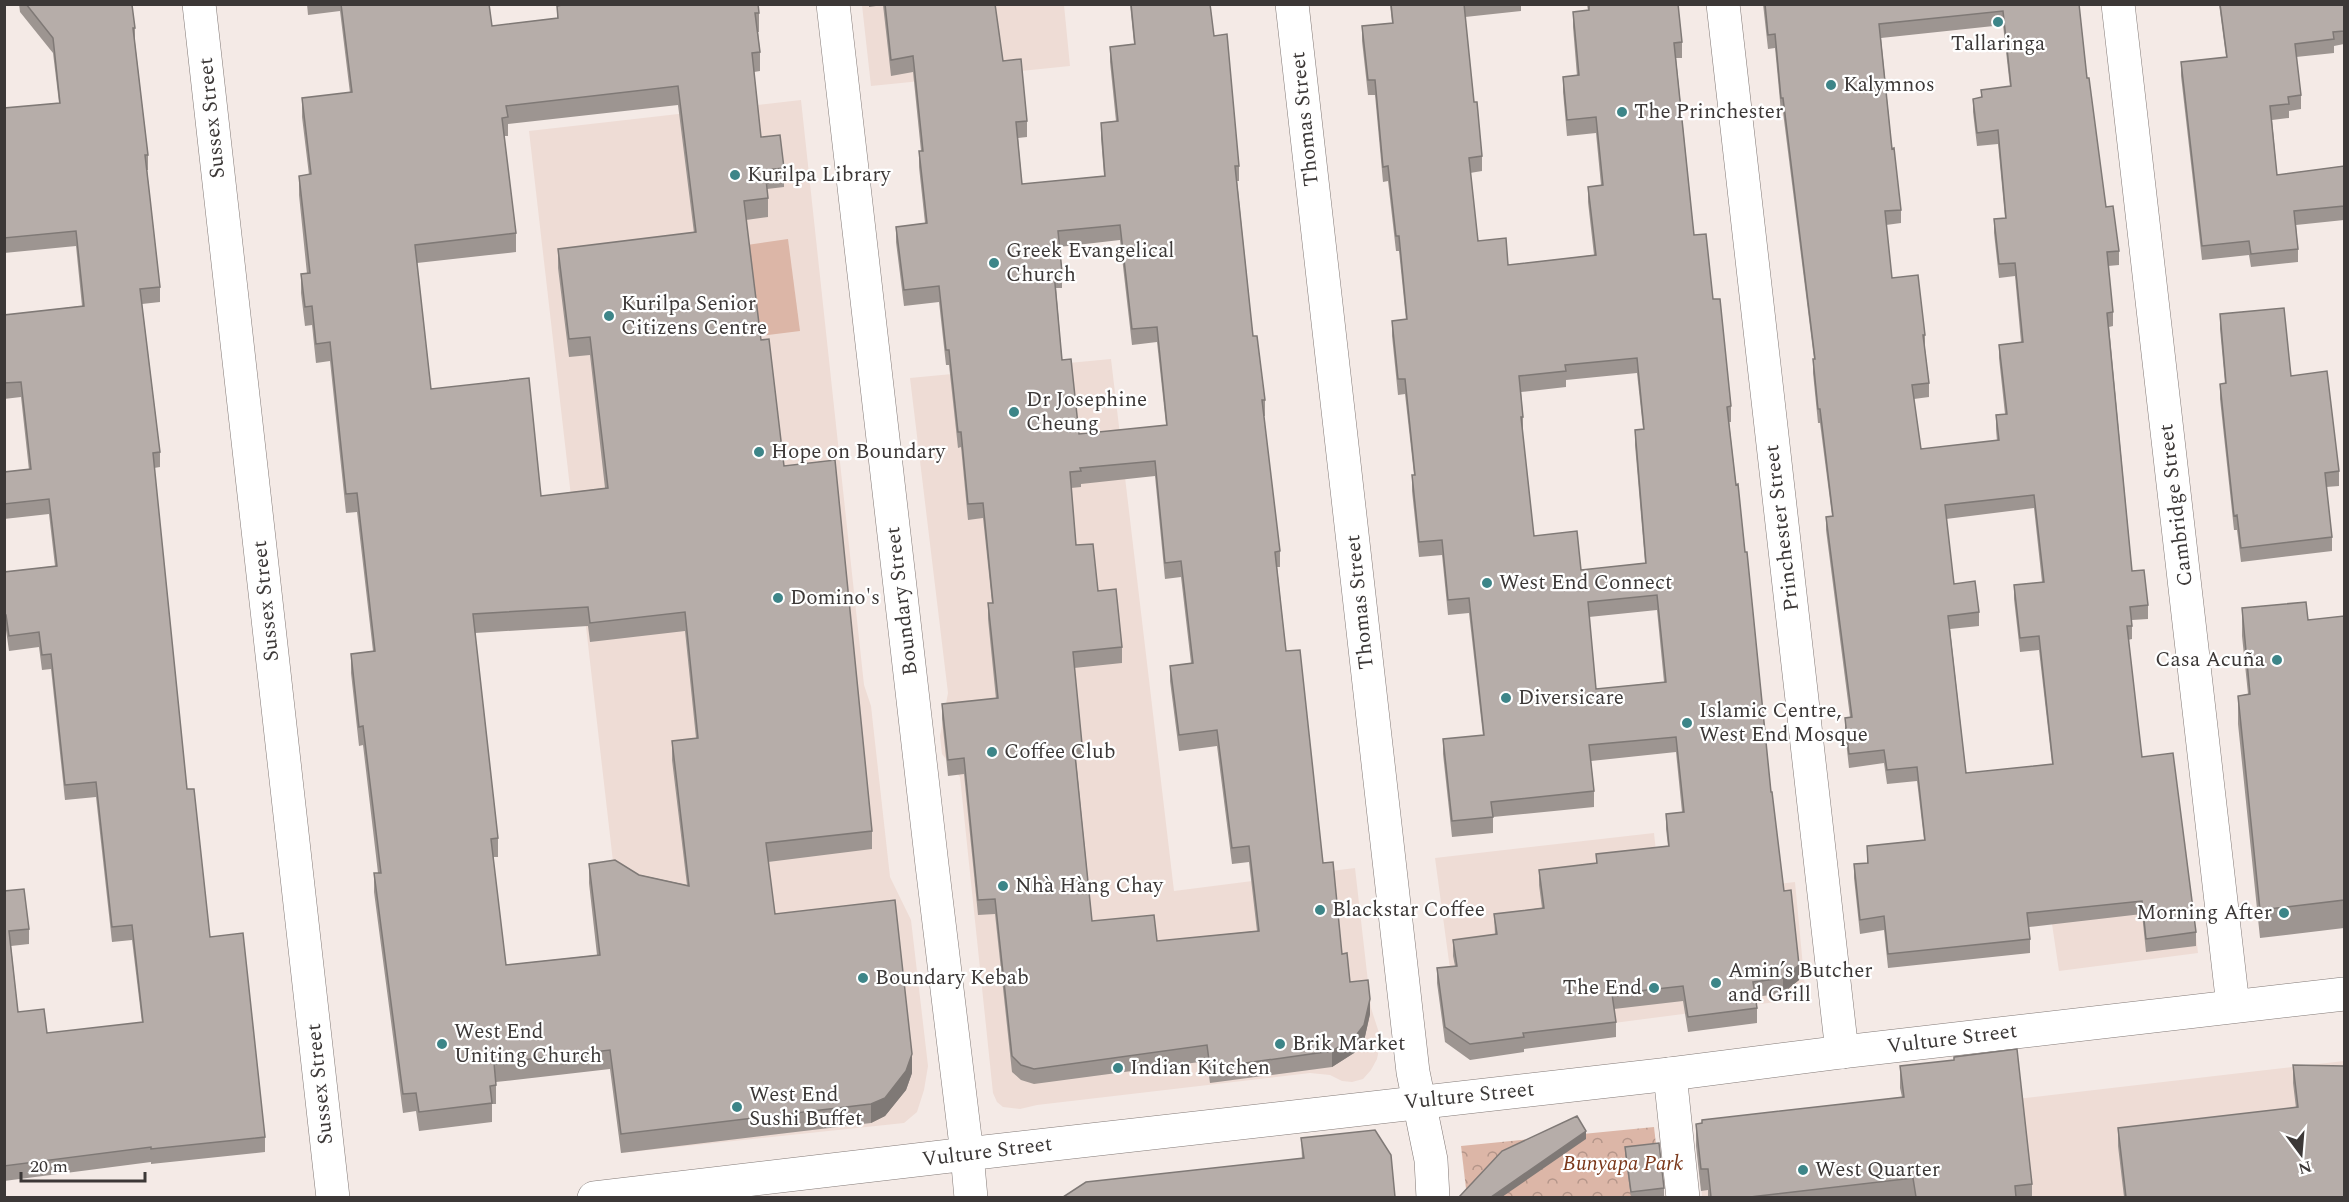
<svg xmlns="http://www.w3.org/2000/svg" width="2349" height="1202" viewBox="0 0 2349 1202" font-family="Spectral,serif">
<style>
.built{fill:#eedcd5}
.green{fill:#dcb6a7}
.park{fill:url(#park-crowns)}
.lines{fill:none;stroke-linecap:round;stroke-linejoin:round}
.minor-casing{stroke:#837a77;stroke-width:34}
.tertiary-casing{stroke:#837a77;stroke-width:34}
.secondary-casing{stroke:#837a77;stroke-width:34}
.minor{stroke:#fff;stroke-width:33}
.tertiary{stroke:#fff;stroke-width:33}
.secondary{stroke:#fff;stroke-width:33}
.wall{fill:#9d9591;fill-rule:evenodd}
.shaded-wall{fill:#7f7976}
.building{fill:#b6ada9;stroke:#7f7976;stroke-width:1.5;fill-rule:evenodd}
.poi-dot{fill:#3d8588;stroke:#fff;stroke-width:2}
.labels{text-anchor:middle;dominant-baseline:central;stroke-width:4.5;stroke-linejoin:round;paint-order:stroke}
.poi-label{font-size:21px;fill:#3c3837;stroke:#fff;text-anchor:start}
.street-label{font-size:21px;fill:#3c3837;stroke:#fff}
.park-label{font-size:21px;font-style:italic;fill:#7a371a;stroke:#fff}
</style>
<defs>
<pattern id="park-crowns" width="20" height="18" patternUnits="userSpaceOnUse" patternTransform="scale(1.5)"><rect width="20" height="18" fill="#dcb6a7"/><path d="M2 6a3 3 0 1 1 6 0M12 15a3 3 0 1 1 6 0" fill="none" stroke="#b49589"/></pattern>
</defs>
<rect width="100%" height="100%" fill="#f4eae6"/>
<path class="built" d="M862 5H1064L1070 66 871 86Z
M801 100 864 685 871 706 890 877 911 920 928 1066 924 1090 917 1112 904 1123 621 1153 589 883 615 879 529 131Z
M1111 359 1174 891 1355 868 1371 1008 1381 1039 1377 1059 1371 1070 1363 1079 1352 1082 1342 1081 1330 1075 1310 1073 1037 1105 1020 1109 1003 1107 997 1102 993 1093 960 777 942 754 940 736 948 693 910 378Z
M1654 833 1661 897 1795 882 1806 998 1460 1043 1435 858Z
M2185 840 2198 953 2059 971 2052 924 2160 843Z
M2344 1061V1197H1702L1697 1136Z"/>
<path class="green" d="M788 239 800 331 759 336 747 245Z"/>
<path class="park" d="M1654 1127 1662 1197H1467L1461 1146Z"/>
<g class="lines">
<defs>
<path id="minor" d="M199 4 333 1198
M1292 4 1413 1072 1431 1160 1433 1198
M1723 4 1842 1052
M2118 4 2233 1006
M1670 1074 1683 1198"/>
<path id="tertiary" d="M833 4 932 865 967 1154 1670 1074 1842 1052 2344 994"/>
<path id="secondary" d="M594 1198 967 1154 971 1198"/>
</defs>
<use href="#minor" class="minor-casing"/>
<use href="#tertiary" class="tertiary-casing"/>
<use href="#secondary" class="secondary-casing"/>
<use href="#minor" class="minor"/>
<use href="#tertiary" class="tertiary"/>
<use href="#secondary" class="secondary"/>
</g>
<path class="wall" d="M19 4 132 5 135 28V43L148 155V170H147L150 198 160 287V302L142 304 160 452V467L154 468 187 789 210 937 265 1137V1152L151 1164V1162L4 1181V891L29 929V944L11 946 18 1012 47 1033 142 1023 132 940 112 942 96 797 65 800 51 669 42 670 39 647 9 651 6 630H4V572L55 566 49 514 4 519V472L29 470 21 397 4 399V315L82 306 76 246 4 253V108L59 103 53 53 20 12Z
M307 4H489L492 26 557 18V6L759 13V32H758L760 52V71L754 72 761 137 784 168V187L767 189 768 198V217L746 220 761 340 784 466 872 831V849L768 862 775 914 912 1073 906 1090 885 1116 871 1123 621 1153 610 1069 496 1082V1104H492V1122L419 1131 416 1111 403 1113 374 892V873H378L363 745 359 746 351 673V654L373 651 357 512 346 513 330 361 316 363 312 325 305 326 301 293V274H307L299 195V176L309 175 302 117V98L350 93 340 11 308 15ZM678 105 694 233 558 249V268L569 357 590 355 605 488 541 496 431 389 417 263 516 252V233L504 136H508V124ZM588 626 590 642 685 631 696 738 672 741V760L687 885 589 864V883L597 955 506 965 493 857H498V838L475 633Z
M869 4H995L1003 61 1027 121V137L1018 138 1022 184 1104 176 1101 138V123L1116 121 1110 62V47L1134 44 1130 4H1210L1214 36 1239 166V181H1237L1253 336 1265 400V416H1263L1280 551V567H1277L1286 651 1323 863 1342 954 1350 982 1370 1014 1364 1041 1354 1053 1332 1067 1210 1083 1207 1061 1034 1084 1021 1080 1012 1072 995 914 978 915 964 774 948 776 942 719V704L996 699 988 619V603H992L983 518 968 520 961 447 958 448 949 365H946L939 302 904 306 896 242V227L925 223 919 167V151H921L913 72 891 76 883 5 869 7ZM1120 240 1132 345 1157 342 1166 425 1079 434 1062 360 1056 288H1062V272L1059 247ZM1155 476 1165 579 1181 577 1191 663 1170 666V681L1179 751 1217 746 1232 864 1249 862 1257 931 1157 941 1092 921 1076 760 1082 759V744L1074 668 1122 663V647L1076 545 1071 488 1081 487V484Z
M1390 4H1521V11L1465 17 1474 102 1482 156V171L1470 173 1478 241 1508 265 1594 255 1588 202V187L1601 185 1596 133 1567 136 1563 92V77L1577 76 1573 27V12L1588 11 1587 4H1678L1682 42V58H1676L1694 235 1713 299 1731 406V422H1729L1771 792 1784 891 1799 980 1783 993 1756 997 1757 1008V1023L1688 1032 1683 1001 1614 1009 1616 1022V1037L1524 1049V1052L1470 1060 1445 1042 1437 983V968L1455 966 1453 956V940L1495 935 1494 914 1542 908 1539 885V870L1596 864V854L1668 846 1666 829V814L1682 812 1676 752 1591 761 1594 791V807L1493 817V833L1452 837 1443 754V739L1483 736 1469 613 1448 615 1442 555 1419 557 1412 491V475H1414L1405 394 1398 395 1392 336V321L1406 320 1399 251H1396L1388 181 1383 182 1375 95H1368L1362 41V26L1392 23ZM1637 373 1643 429 1635 430V445L1645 563 1581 570 1534 536 1522 432H1523V417L1521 392 1566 387V380ZM1657 610 1664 682 1596 689 1589 617Z
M1763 4H2079L2087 78 2106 207 2119 251V265L2108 266 2113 312V326L2109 327 2132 571 2148 605V619L2132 620V639L2128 640 2142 757 2196 932V946L2146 952 2142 914 2029 927 2030 939V953L1888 968 1884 930 1860 934 1854 878V864L1867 863V846L1924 840 1917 781 1887 784 1884 763 1849 768 1845 732V718L1850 717 1826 530V517L1832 516 1820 423H1818L1813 373V359H1814L1783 112H1781L1775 48 1768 49ZM2003 25 2010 87 1981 90V98L1973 99V112L1977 146 1998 144 2005 218 1994 219V233L1999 278 2015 276 2021 342 1999 345V358L2005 414 1996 415V429L1997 441 1921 449 1914 399 1929 397V383L1925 349V335L1892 278 1886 225 1901 223V210L1892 149 1881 38ZM2034 508 2042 582 2014 585V599L2020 652 2039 650 2052 764 1966 773 1950 629 1979 626V612L1954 584 1946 519Z
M2219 4H2344V44L2334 46V53L2296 57 2301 95V109L2289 111V118L2272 120 2277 175 2344 166V220L2296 225 2298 249V262L2251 267 2249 255 2202 260 2181 76V62L2226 57Z
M2220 314 2291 376 2339 471V486L2326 487 2332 537V551L2241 562 2237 530H2234L2220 399V384H2225L2220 329Z
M2242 608 2308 620 2344 616V928L2260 938 2238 724V696L2248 694 2242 636Z
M2293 1065 2344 1197H2124L2118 1146V1128L2296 1108 2293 1083Z
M1900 1066 2032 1184V1197H1708V1190L1701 1191 1696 1146V1124L1902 1097 1900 1088Z
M1301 1138 1395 1197 1302 1159Z
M1625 1147 1664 1188V1196L1648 1197H1631L1625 1155Z"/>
<path class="shaded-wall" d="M1799 965V980L1783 993V978Z
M1370 999V1014L1364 1041 1354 1053 1332 1067V1051Z
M912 1054V1073L906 1090 885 1116 871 1123V1104Z
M1586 1131V1139L1502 1197H1491Z"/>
<path class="building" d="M26 4 132 5 135 28H133L148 155H145L150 198 160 287 140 289 160 452 153 453 187 789H194L210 937 243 933 265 1137 151 1149V1147L4 1166V891L24 889 29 929 9 931 18 1012 44 1009 47 1033 143 1022 132 925 112 927 96 782 65 785 51 654 42 655 39 632 9 636 6 615H4V572L57 566 49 499 4 504V472L31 469 21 382 4 383V315L84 306 76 231 4 238V108L60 103 53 38Z
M341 4H489L492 26 558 18 557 6 567 4H758L759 13H755L760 52 752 53 761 137 780 135 784 168 765 170 768 198 744 201 761 340 769 339 784 466 835 460 872 831 766 843 775 914 895 900 912 1054 906 1071 885 1098 871 1104 621 1134 610 1050 494 1063 496 1085 490 1086 492 1103 419 1112 416 1093 403 1094 374 873H381L363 726 359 727 351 654 375 651 357 493 346 494 330 342 316 344 312 306 305 307 301 274 310 273 299 176 311 174 302 98 352 92ZM678 86 696 232 558 249 569 339 590 337 608 488 541 496 529 378 431 389 415 245 516 233 502 118 508 117 506 106ZM588 607 590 623 685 612 698 738 672 741 689 886 639 875 615 860 589 864 600 955 506 965 491 839 498 838 473 614Z
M885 4H995L1003 61 1021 59 1027 121 1016 122 1022 184 1105 176 1101 123 1118 121 1110 47 1135 44 1131 4H1210L1214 36 1227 34 1239 166H1235L1253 336H1257L1265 400H1262L1280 551 1275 552 1286 651 1300 650 1323 863 1333 862 1342 954 1347 953 1350 982 1368 980 1370 999 1364 1025 1354 1038 1332 1051 1210 1068 1207 1045 1034 1069 1021 1065 1012 1056 995 899 978 900 964 758 948 760 942 704 998 698 988 603H993L983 503 968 504 961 432H958L949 350H946L939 286 904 290 896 227 927 223 919 151H923L913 56 891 60ZM1120 225 1132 329 1157 327 1167 425 1079 434 1071 359 1062 360 1054 273 1062 272 1058 231ZM1155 461 1165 563 1181 561 1193 663 1170 666 1179 735 1217 730 1232 848 1249 846 1259 931 1157 941 1154 915 1092 921 1074 745 1082 744 1073 652 1122 647 1116 589 1098 591 1093 544 1076 545 1070 472 1081 471 1080 468Z
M1391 4H1464L1474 102H1477L1482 156 1469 158 1478 241 1506 238 1508 265 1596 255 1588 187 1603 185 1596 117 1567 120 1563 77 1579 75 1573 12 1589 10V4H1678L1682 42 1674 43 1694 235 1706 234 1713 299H1720L1731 406 1727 407 1736 485 1738 484 1745 552H1747L1771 792H1772L1784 891 1791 890 1799 965 1783 978 1753 982 1757 1008 1688 1017 1683 986 1612 994 1616 1022 1523 1033 1524 1037 1470 1044 1445 1027 1437 968 1457 966 1453 940 1497 934 1494 914 1544 908 1539 870 1597 863 1596 854 1669 846 1666 814 1684 812 1676 737 1589 745 1594 791 1491 802 1493 817 1452 821 1443 739 1484 735 1469 598 1448 600 1442 540 1419 542 1412 475H1415L1405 379H1398L1392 321 1407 319 1399 236H1396L1388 166 1383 167 1375 80H1368L1362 26 1393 23ZM1637 358 1644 429 1635 430 1646 563 1581 570 1577 531 1534 536 1521 417H1523L1519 376 1566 371 1565 365ZM1657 595 1666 682 1596 689 1588 602Z
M1765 4H2079L2087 78H2089L2106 207 2113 206 2119 251 2107 252 2113 312 2107 313 2132 571 2144 570 2148 605 2130 607 2132 626H2127L2142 757 2173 753 2196 932 2146 939 2142 901 2027 913 2030 939 1888 954 1884 916 1860 920 1854 864 1868 863 1867 846 1925 840 1917 767 1887 770 1884 750 1849 754 1845 718 1852 717 1826 517 1833 516 1820 409H1818L1813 359H1815L1783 98H1781L1775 34 1768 35ZM2003 11 2011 86 1981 90 1982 97 1973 99 1977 133 1998 130 2006 218 1994 219 1999 264 2015 263 2023 342 1999 345 2007 414 1996 415 1999 440 1921 449 1912 385 1929 383 1923 335H1925L1918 275 1892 278 1885 211 1901 210 1894 148 1892 149 1879 24ZM2034 495 2044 582 2014 585 2020 638 2039 636 2053 764 1966 773 1948 616 1979 612 1975 581 1954 584 1945 505Z
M2220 4H2344V31L2333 32 2334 39 2295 44 2301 95 2288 97 2289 104 2270 106 2277 175 2344 166V206L2294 211 2298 249 2251 254 2249 241 2202 246 2181 62 2227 57Z
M2284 308 2291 376 2327 371 2339 471 2325 473 2332 537 2241 548 2237 515 2234 516 2225 432 2220 384 2226 383 2220 314Z
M2306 602 2308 620 2344 616V900L2260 910 2238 696 2250 694 2242 608Z
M2017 1049 2032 1184 2015 1186 2016 1197H1916L1913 1178 1750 1197H1711L1708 1169H1701L1696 1124 1702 1123V1120L1904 1097 1900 1066 1954 1060V1057Z
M2293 1065 2344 1066V1197H2126L2118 1128 2298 1107Z
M1577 1116 1586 1131 1491 1197H1459L1502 1151Z
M1375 1130 1391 1155 1395 1197H1063L1086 1182 1304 1158 1301 1138Z
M1659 1143 1664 1188 1631 1192 1625 1147Z"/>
<g class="poi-dot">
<circle cx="1998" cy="22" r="6"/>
<circle cx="1831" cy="85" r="6"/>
<circle cx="1622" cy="112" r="6"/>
<circle cx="735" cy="175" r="6"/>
<circle cx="994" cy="263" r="6"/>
<circle cx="609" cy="316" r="6"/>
<circle cx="1014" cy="412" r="6"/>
<circle cx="759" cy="452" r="6"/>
<circle cx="1487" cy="583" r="6"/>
<circle cx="778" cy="598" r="6"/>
<circle cx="2277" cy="660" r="6"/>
<circle cx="1506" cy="698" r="6"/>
<circle cx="1687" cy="723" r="6"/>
<circle cx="992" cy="752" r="6"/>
<circle cx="1003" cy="886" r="6"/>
<circle cx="1320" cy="910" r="6"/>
<circle cx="2284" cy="913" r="6"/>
<circle cx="863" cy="978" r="6"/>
<circle cx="1716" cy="983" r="6"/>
<circle cx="1654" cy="988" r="6"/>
<circle cx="442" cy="1044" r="6"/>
<circle cx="1280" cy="1044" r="6"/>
<circle cx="1118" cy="1068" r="6"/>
<circle cx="737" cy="1107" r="6"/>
<circle cx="1803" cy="1170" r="6"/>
</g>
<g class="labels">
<g class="poi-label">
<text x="1998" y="44" text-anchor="middle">Tallaringa</text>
<text x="1843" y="85">Kalymnos</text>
<text x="1634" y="112">The Princhester</text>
<text x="747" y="175">Kurilpa Library</text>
<text x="1006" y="251">Greek Evangelical<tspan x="1006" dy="24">Church</tspan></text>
<text x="621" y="304">Kurilpa Senior<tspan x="621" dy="24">Citizens Centre</tspan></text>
<text x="1026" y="400">Dr Josephine<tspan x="1026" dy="24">Cheung</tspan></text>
<text x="771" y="452">Hope on Boundary</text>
<text x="1499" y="583">West End Connect</text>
<text x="790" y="598">Domino's</text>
<text x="2265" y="660" text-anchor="end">Casa Acuña</text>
<text x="1518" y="698">Diversicare</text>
<text x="1699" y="711">Islamic Centre,<tspan x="1699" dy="24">West End Mosque</tspan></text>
<text x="1004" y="752">Coffee Club</text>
<text x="1015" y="886">Nhà Hàng Chay</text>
<text x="1332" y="910">Blackstar Coffee</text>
<text x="2272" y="913" text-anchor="end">Morning After</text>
<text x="1728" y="971">Amin’s Butcher<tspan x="1728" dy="24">and Grill</tspan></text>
<text x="875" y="978">Boundary Kebab</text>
<text x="1642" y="988" text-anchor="end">The End</text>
<text x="454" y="1032">West End<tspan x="454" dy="24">Uniting Church</tspan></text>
<text x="1292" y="1044">Brik Market</text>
<text x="1130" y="1068">Indian Kitchen</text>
<text x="749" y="1095">West End<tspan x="749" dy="24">Sushi Buffet</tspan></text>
<text x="1815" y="1170">West Quarter</text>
</g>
<g class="street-label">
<text transform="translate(212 118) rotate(-96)">Sussex Street</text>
<text transform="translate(1305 119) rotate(-96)">Thomas Street</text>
<text transform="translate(2176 505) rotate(-97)">Cambridge Street</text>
<text transform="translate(1782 528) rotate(-97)">Princhester Street</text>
<text transform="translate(266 601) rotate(-96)">Sussex Street</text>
<text transform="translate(902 601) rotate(-97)">Boundary Street</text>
<text transform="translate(1360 602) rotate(-96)">Thomas Street</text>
<text transform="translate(1952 1039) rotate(-7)">Vulture Street</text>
<text transform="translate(320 1084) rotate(-96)">Sussex Street</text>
<text transform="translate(1469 1096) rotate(-6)">Vulture Street</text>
<text transform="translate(987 1152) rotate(-7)">Vulture Street</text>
</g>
<g class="park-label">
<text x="1623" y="1164">Bunyapa Park</text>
</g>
</g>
<rect width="2349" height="1202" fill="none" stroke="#3c3837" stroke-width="12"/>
<g transform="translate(2301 1154) rotate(164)" stroke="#ffffff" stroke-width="4.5" paint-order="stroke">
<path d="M0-4.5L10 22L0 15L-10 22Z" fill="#3c3837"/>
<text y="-9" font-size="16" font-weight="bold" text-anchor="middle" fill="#3c3837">N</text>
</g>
<path d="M21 1172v9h124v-9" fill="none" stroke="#3c3837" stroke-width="3"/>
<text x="30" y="1172" font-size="18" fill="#3c3837" stroke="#ffffff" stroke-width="4.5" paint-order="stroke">20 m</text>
</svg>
